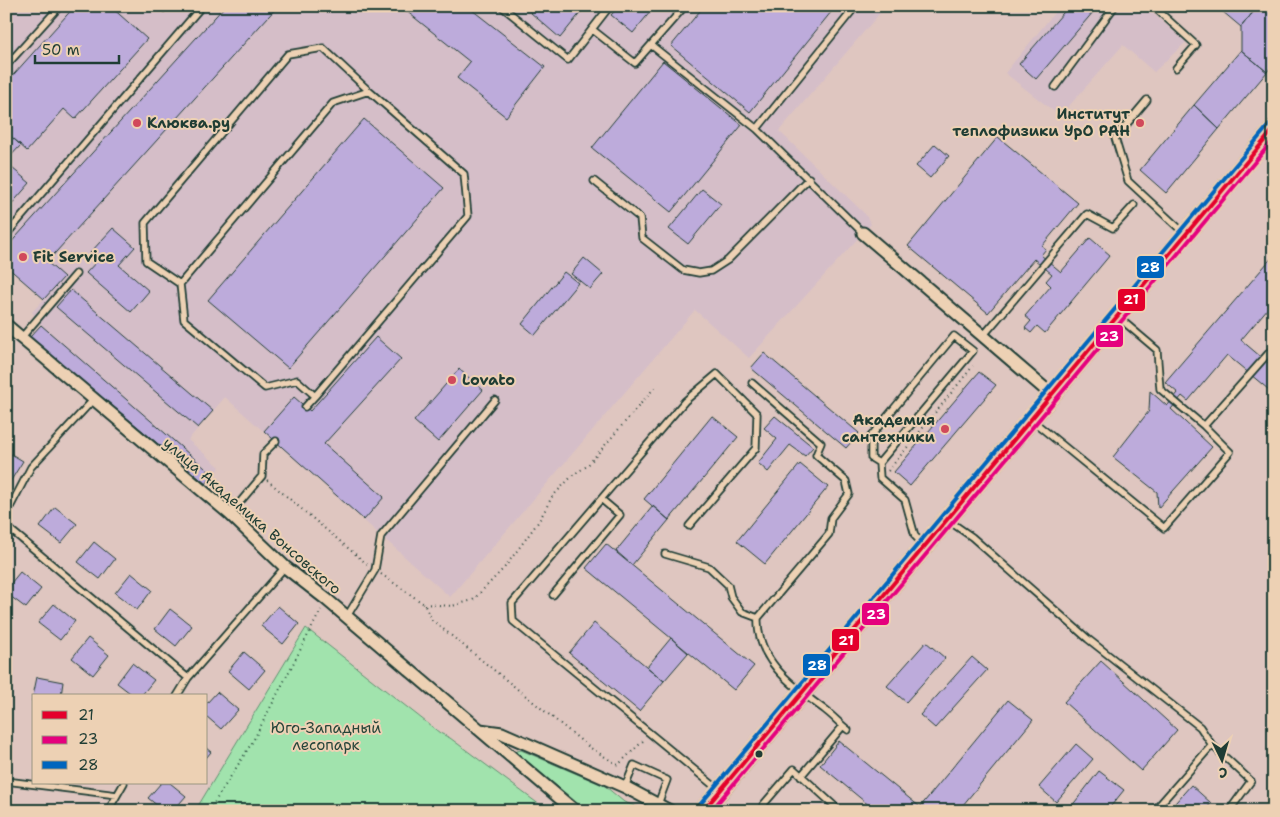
<svg xmlns="http://www.w3.org/2000/svg" width="1280" height="817" viewBox="0 0 1280 817" font-family="'Shantell Sans',sans-serif">
<style>
.built{fill:#d5bec8}
.green{fill:#a1e3ad;stroke:#609070}
.building{fill:#bdabdb;stroke:#1f3d34}
.lines{fill:none;stroke-linecap:round;stroke-linejoin:round}
.service-casing{stroke:#1f3d34;stroke-width:9}
.minor-casing{stroke:#1f3d34;stroke-width:15}
.secondary-casing{stroke:#1f3d34;stroke-width:20}
.path{stroke:#1f3d34;stroke-width:2;stroke-dasharray:1 4;stroke-linecap:butt}
.service{stroke:#edd1b4;stroke-width:5.5}
.minor{stroke:#edd1b4;stroke-width:11}
.secondary{stroke:#edd1b4;stroke-width:16}
.bus-1-casing{stroke:#edd1b4;stroke-width:8}
.bus-2-casing{stroke:#edd1b4;stroke-width:8}
.bus-3-casing{stroke:#edd1b4;stroke-width:8}
.bus-1{stroke:#e4002b;stroke-width:4}
.bus-2{stroke:#e5007d;stroke-width:4}
.bus-3{stroke:#0065bd;stroke-width:4}
.poi-dot{fill:#d1495b;stroke:#edd1b4;stroke-width:2}
.bus-dot{fill:#1f3d34;stroke:#edd1b4;stroke-width:2}
.labels{text-anchor:middle;dominant-baseline:central;stroke-width:4;stroke-linejoin:round;paint-order:stroke}
.poi-label{font-size:15px;font-weight:bold;fill:#1f3d34;stroke:#edd1b4;text-anchor:start}
.street-label{font-size:15px;fill:#1f3d34;stroke:#edd1b4}
.park-label{font-size:15px;fill:#26453a;stroke:#edd1b4}
.line-badge{stroke:#edd1b4;stroke-width:2}
.badge-label{font-size:14px;text-anchor:middle;font-weight:bold;fill:#fff}
</style>
<rect width="100%" height="100%" fill="#dfc6c0"/>
<filter id="ink" filterUnits="userSpaceOnUse"><feTurbulence type="fractalNoise" baseFrequency=".02" numOctaves="2"/><feDisplacementMap in="SourceGraphic" scale="10" xChannelSelector="R" yChannelSelector="G"/><feConvolveMatrix kernelMatrix="1 2 1 2 8 2 1 2 1" color-interpolation-filters="sRGB"/></filter>
<g filter="url(#ink)">
<path class="built" d="M6 6H886L779 131 865 214 871 224 749 358 695 310 450 597 225 397 188 440 220 467 206 484 30 337 41 325 32 312 44 299 6 266Z
M1060 6H1144L1186 42 1154 72 1123 45 1060 116 1005 73Z"/>
<path class="green" d="M306 628 440 733 450 738 548 811H195Z
M521 750 605 786 624 802 648 811H587L518 754 517 751Z"/>
<path class="building" d="M75 6H110L147 39 75 119 64 109 27 151 6 132V83Z
M157 6H170L164 13Z
M225 6H278L47 262 64 277 44 299 6 266V248Z
M400 6H467L545 67 506 117 457 78 470 62Z
M523 6H586L560 38Z
M619 6H655L633 33 611 15Z
M704 6H836L750 112 671 46Z
M1069 6H1089L1094 11 1036 79 1019 64Z
M1216 6H1258L1241 27Z
M1258 6H1274V63L1267 72 1241 50V27Z
M1241 50 1267 72 1219 129 1194 105Z
M663 61 742 125 671 212 592 148Z
M1194 105 1219 129 1166 193 1140 170Z
M364 119 444 188 288 368 208 300Z
M6 132 21 145 6 161Z
M998 137 1078 203 1042 246 1046 249 1041 255 1061 272 1090 238 1110 255 1045 333 1037 326 1031 333 1025 328 1031 321 1025 316 1051 286 1046 281 1052 274 1034 259 988 313 908 246Z
M935 144 949 156 930 178 916 166Z
M6 163 30 183 9 207 6 204Z
M702 189 721 204 688 244 669 229Z
M113 228 135 247 119 265 149 291 131 312 86 273 98 260 90 253Z
M1274 255V301L1241 340 1274 368V394L1227 355 1188 401 1182 396 1171 409 1212 447 1158 508 1157 492 1113 457 1149 411 1150 391 1167 406 1178 393 1165 382Z
M584 258 603 274 590 289 571 274Z
M564 272 578 283 535 335 522 324Z
M71 290 213 411 198 428 56 307Z
M41 325 213 475 206 484 30 337Z
M376 337 401 359 324 444 384 497 364 520 264 431 294 397 310 411Z
M764 353 859 433 846 448 751 368Z
M459 369 483 390 438 442 414 421Z
M979 372 996 385 910 486 894 472Z
M712 416 738 437 669 520 644 499Z
M775 416 813 447 805 456 790 445 768 472 758 463 777 439 764 428Z
M6 451 23 461 10 482 6 480Z
M800 464 828 487 765 564 737 541Z
M653 506 669 520 632 565 616 551Z
M55 507 77 524 61 543 40 527Z
M94 542 115 559 100 579 78 562Z
M606 544 754 666 734 690 586 568Z
M20 572 41 589 26 608 6 593V589Z
M131 573 152 590 137 610 115 593Z
M54 604 75 621 60 640 38 623Z
M278 606 299 624 283 644 261 626Z
M170 609 192 626 176 646 155 629Z
M594 623 664 681 639 711 569 653Z
M6 634 10 635 6 657Z
M88 638 109 655 93 675 72 658Z
M671 638 688 653 664 681 647 667Z
M926 642 945 658 906 702 887 686Z
M244 652 265 670 249 689 228 671Z
M972 657 987 670 935 728 920 715Z
M1101 661 1177 730 1141 771 1064 702Z
M132 663 154 680 141 696H134L117 683Z
M37 677 63 682 61 696H34L32 701Z
M217 692 238 710 221 729 206 716V704Z
M1008 700 1033 720 958 811H876L820 765 839 741 920 807Z
M1076 744 1093 759 1056 802 1039 787Z
M206 748 211 752 206 758Z
M1099 771 1124 790 1107 811H1068Z
M161 783H170L186 796 173 811H164L148 798Z
M1191 785 1211 803 1205 811H1168Z
M1026 806 1032 811H1022Z"/>
<g class="lines">
<defs>
<path id="service" d="M501 6 568 60 610 6
M1153 6 1196 45 1176 68
M593 30 635 63 685 6
M651 45 757 129 863 233
M6 66 60 6
M1055 87 1115 6
M1147 100 1115 138 1128 181 1184 233
M757 129 856 6
M594 181 640 218 642 238 683 270 699 273 711 271 728 260 809 178
M6 235 202 6
M180 284 146 261 145 223 288 54 323 48 369 91
M1118 317 1157 350 1160 389 1204 426
M983 336 1087 214 1113 228 1134 205
M21 338 76 274
M752 383 821 443 816 455 846 481 849 494 831 518 829 534 758 618C756 661 794 687 825 710 833 716 840 724 848 730
M305 407 315 396 468 216 464 174 369 91 333 103 180 284 184 320 265 388 297 380 315 396
M1033 421 1164 528 1230 452 1204 426 1274 347
M879 463 871 458V436L954 336 973 351 879 463 880 478 905 500 915 536 924 545
M230 514 262 476 263 454 276 441
M6 515 31 467 93 400
M949 521 972 537 1088 639 1200 727 1212 745 1251 781 1229 811
M6 526 188 678
M689 526 756 448 757 414 717 374 685 401 512 603 513 621 719 790
M665 554 709 567 728 585 731 597 742 612 758 618
M553 595 620 515 601 499
M346 618 375 570 381 536 495 400
M177 696 188 678 285 567
M801 776 843 726
M6 781 117 795
M625 787 634 765 667 780 658 804
M108 811 124 783
M770 811 763 805 794 769 840 811
M1154 811 1212 745"/>
<path id="minor" d="M863 233 1052 395
M6 325 230 514 285 567 326 599 575 811
M480 730 502 733 625 787 670 811"/>
<path id="secondary" d="M703 811 1274 129"/>
</defs>
<use href="#service" class="service-casing"/>
<use href="#minor" class="minor-casing"/>
<use href="#secondary" class="secondary-casing"/>
<path class="path" d="M888 471 973 366
M267 480 367 564
M381 574 424 604 432 620 589 747 618 765 644 740
M424 604 452 606 473 600 505 567 539 521 552 497 573 475 587 466 656 386
M209 811 253 741 321 610"/>
<use href="#service" class="service"/>
<use href="#minor" class="minor"/>
<use href="#secondary" class="secondary"/>
<defs>
<path id="bus-1" d="M703 811 1274 129"/>
<path id="bus-2" d="M711 811 1274 139"/>
<path id="bus-3" d="M698 807 1269 125"/>
</defs>
<use href="#bus-1" class="bus-1-casing"/>
<use href="#bus-2" class="bus-2-casing"/>
<use href="#bus-3" class="bus-3-casing"/>
<use href="#bus-1" class="bus-1"/>
<use href="#bus-2" class="bus-2"/>
<use href="#bus-3" class="bus-3"/>
</g>
</g>
<g class="poi-dot">
<circle cx="137" cy="123" r="5"/>
<circle cx="1140" cy="123" r="5"/>
<circle cx="23" cy="257" r="5"/>
<circle cx="452" cy="380" r="5"/>
<circle cx="945" cy="429" r="5"/>
</g>
<circle class="bus-dot" cx="759" cy="754" r="4.5"/>
<g class="labels">
<g class="poi-label">
<text x="1130" y="114" text-anchor="end">Институт<tspan x="1130" dy="17">теплофизики УрО РАН</tspan></text>
<text x="147" y="123">Клюква.ру</text>
<text x="33" y="257">Fit Service</text>
<text x="462" y="380">Lovato</text>
<text x="935" y="420" text-anchor="end">Академия<tspan x="935" dy="17">сантехники</tspan></text>
</g>
<g class="street-label">
<text transform="translate(252 516) rotate(41)">улица Академика Вонсовского</text>
</g>
<g class="park-label">
<text x="326" y="728">Юго-Западный<tspan x="326" dy="17">лесопарк</tspan></text>
</g>
</g>
<g class="line-badge">
<rect x="1136" y="255" width="29" height="24" rx="5" fill="#0065bd"/>
<rect x="1117" y="288" width="29" height="24" rx="5" fill="#e4002b"/>
<rect x="1095" y="324" width="29" height="24" rx="5" fill="#e5007d"/>
<rect x="861" y="602" width="29" height="24" rx="5" fill="#e5007d"/>
<rect x="831" y="628" width="29" height="24" rx="5" fill="#e4002b"/>
<rect x="802" y="653" width="29" height="24" rx="5" fill="#0065bd"/>
</g>
<g class="badge-label">
<text x="1150" y="272">28</text>
<text x="1131" y="304">21</text>
<text x="1109" y="341">23</text>
<text x="876" y="619">23</text>
<text x="846" y="645">21</text>
<text x="817" y="670">28</text>
</g>
<rect width="1280" height="817" fill="none" stroke="#edd1b4" stroke-width="25"/>
<rect x="12" y="12" width="1255" height="792" fill="none" stroke="#1f3d34" stroke-width="2" filter="url(#ink)"/>
<rect x="32" y="694" width="175" height="90" fill="#edd1b4" stroke="#9b9681"/>
<rect x="42" y="711" width="25" height="8" fill="#e4002b" stroke="#9b9681"/>
<text x="78" y="720" font-size="15" fill="#1f3d34">21</text>
<rect x="42" y="736" width="25" height="8" fill="#e5007d" stroke="#9b9681"/>
<text x="78" y="744" font-size="15" fill="#1f3d34">23</text>
<rect x="42" y="761" width="25" height="8" fill="#0065bd" stroke="#9b9681"/>
<text x="78" y="770" font-size="15" fill="#1f3d34">28</text>
<g transform="translate(1222 760) rotate(175)" stroke="#edd1b4" stroke-width="4" paint-order="stroke">
<path d="M0-4L9 19L0 12L-9 19Z" fill="#1f3d34"/>
<text y="-8" font-size="14" font-weight="bold" text-anchor="middle" fill="#1f3d34">С</text>
</g>
<path d="M35 55v8h84v-8" fill="none" stroke="#1f3d34" stroke-width="2.5"/>
<text x="42" y="55" font-size="15" fill="#1f3d34" stroke="#edd1b4" stroke-width="4" paint-order="stroke">50 m</text>
</svg>
